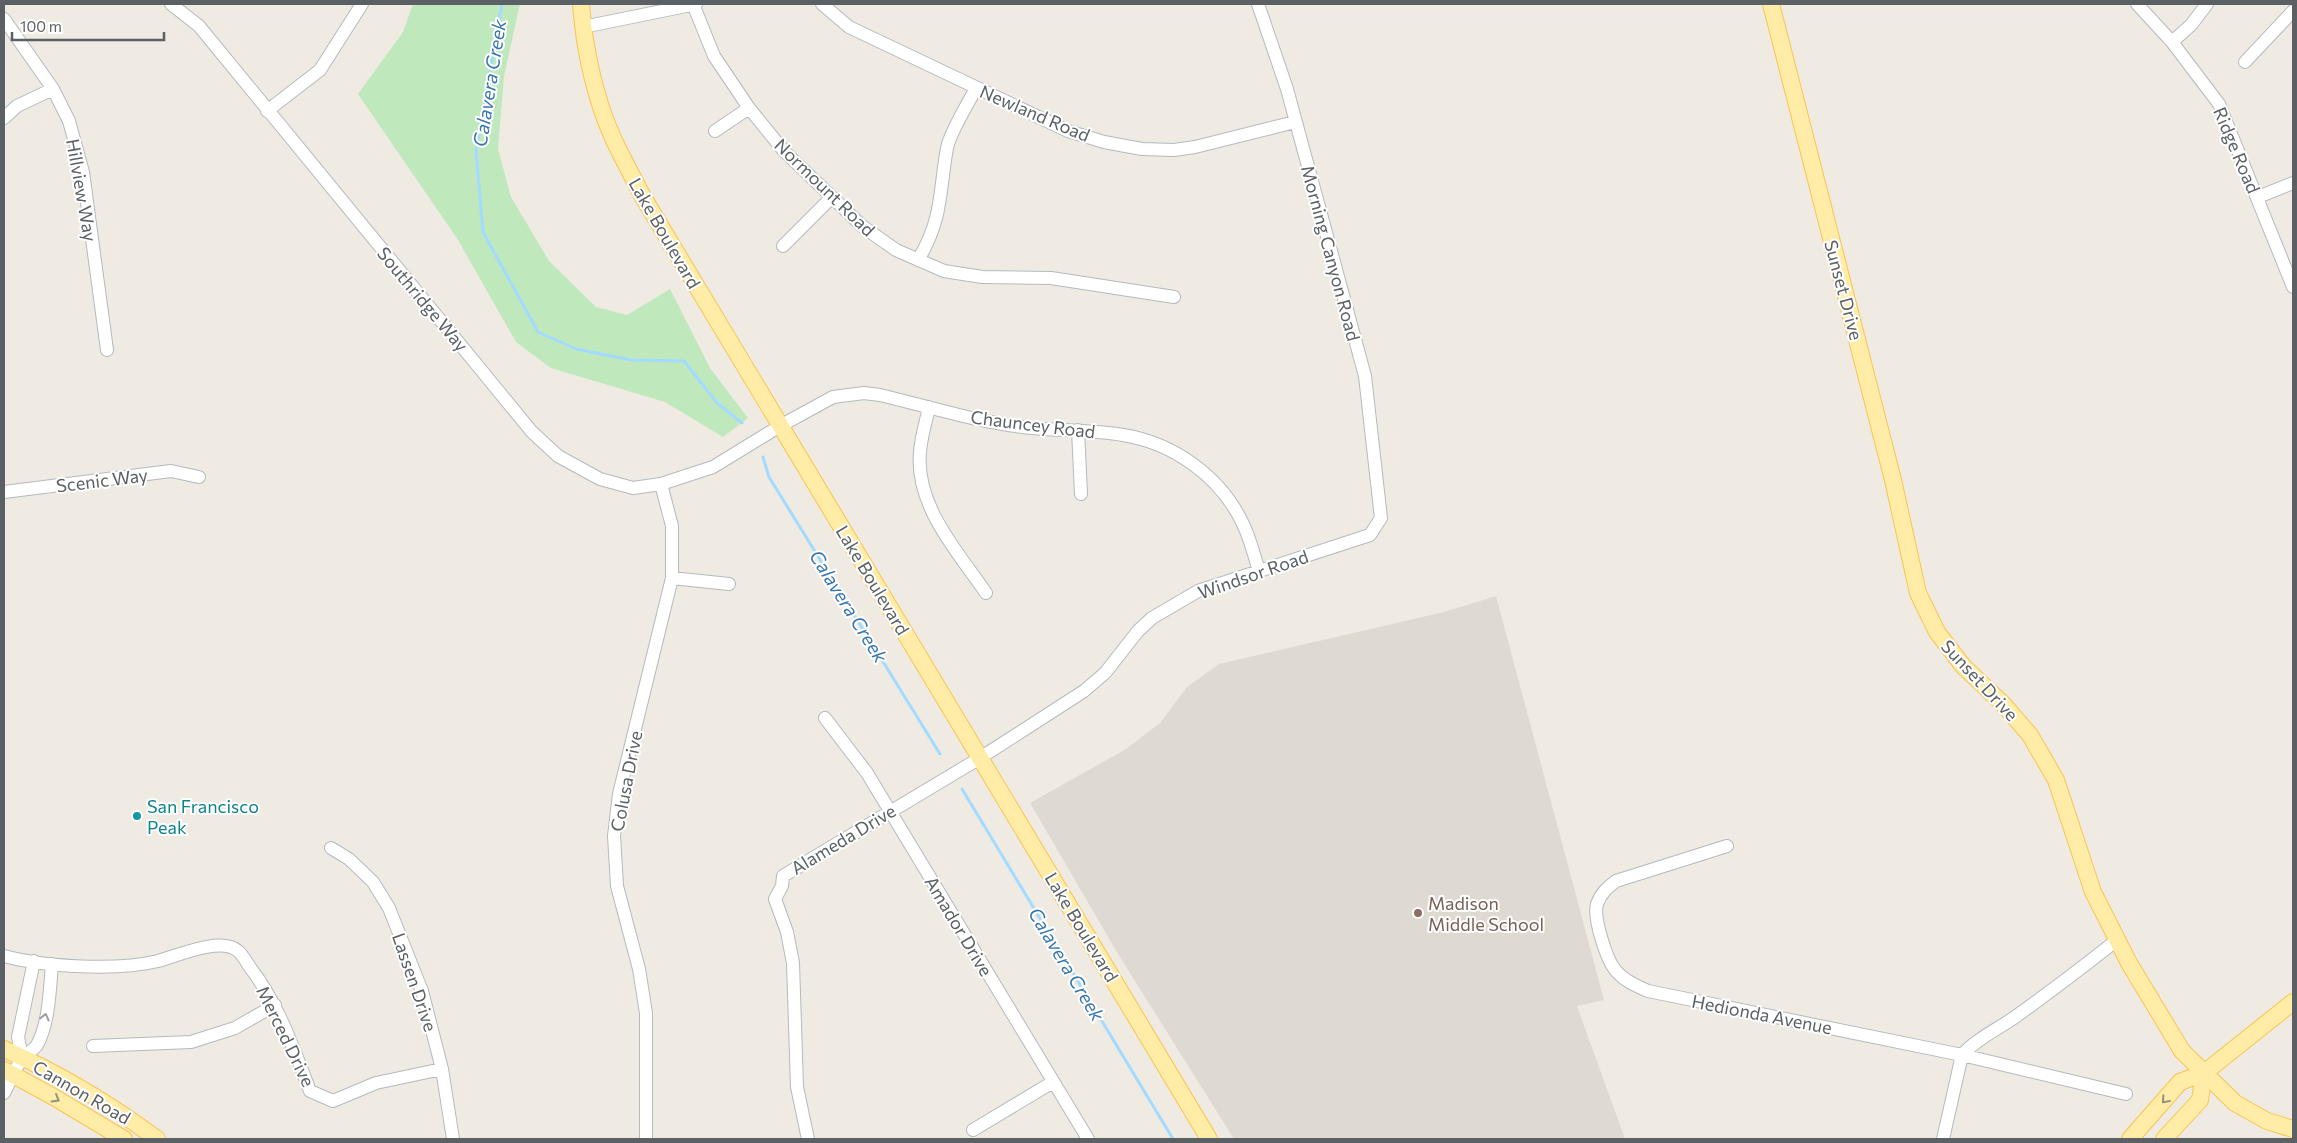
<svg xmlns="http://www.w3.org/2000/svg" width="2297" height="1143" viewBox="0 0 2297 1143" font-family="Commissioner,sans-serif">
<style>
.education{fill:#dfdad1}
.green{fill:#bfe8bd}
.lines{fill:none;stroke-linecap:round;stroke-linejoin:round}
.stream{stroke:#a2dbff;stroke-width:3}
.minor-casing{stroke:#b5b9be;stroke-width:14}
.major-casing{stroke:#fbc350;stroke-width:18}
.minor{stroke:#fff;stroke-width:12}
.major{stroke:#ffeda7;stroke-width:16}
.oneway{stroke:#9da0a2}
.oneway2{stroke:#94917b}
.culture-dot{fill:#0f9aa8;stroke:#fff;stroke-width:2}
.education-dot{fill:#8d6e63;stroke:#fff;stroke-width:2}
.labels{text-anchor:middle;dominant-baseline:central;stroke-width:4;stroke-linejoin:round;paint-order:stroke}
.street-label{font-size:18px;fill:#5b6064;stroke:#fff}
.culture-label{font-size:18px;fill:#0d838f;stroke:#fff;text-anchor:start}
.education-label{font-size:18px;fill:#785e54;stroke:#fff;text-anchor:start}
.water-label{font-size:19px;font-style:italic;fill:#3676af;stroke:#fff}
</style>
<rect width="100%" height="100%" fill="#efebe2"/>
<path class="education" d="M1496 596 1604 1000 1577 1006 1625 1139H1234L1118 954 1030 803 1126 749 1160 723 1187 687 1219 664 1444 612Z"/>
<path class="green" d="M413 4H520L504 76 498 149 511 197 549 261 596 307 627 315 670 289 710 368 748 418 723 437 665 402 551 368 516 342 458 240 358 94 403 32Z"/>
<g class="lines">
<path class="stream" d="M502 4 476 150 483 232 538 332 576 349 631 360 684 361 717 403 742 423
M763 457 769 477 940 754
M962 789 1173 1139"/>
<defs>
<path id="minor" d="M171 4 199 26 532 432 558 456 600 479 633 488 661 484 713 467 780 426 833 397 864 393 880 395C930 407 980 423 1032 428 1062 431 1093 430 1123 435 1174 443 1221 477 1243 524 1250 538 1254 555 1259 571
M693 4 714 56 749 108 784 151 862 226 896 250 944 271 982 277 1051 278 1174 297
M822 4 849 27 1068 131 1104 142 1142 149 1174 150 1195 147 1295 122
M2137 4 2172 42 2219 104 2293 287
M4 19 53 89 69 121 83 172 107 350
M583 27 696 4
M2172 42 2191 25 2207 4
M2245 62 2293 11
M267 111 320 70 362 4
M4 118 17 106 53 89
M715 131 749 108
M2258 197 2293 183
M783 246 832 197
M918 260C943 219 939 192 947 148 950 132 968 104 976 88
M929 407C926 422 921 437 920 452 915 506 958 552 986 593
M1078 430 1081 494
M4 492 171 471 199 477
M672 578 729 584
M825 718 867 773 1088 1139
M1727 846 1616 881C1607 888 1601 893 1597 904 1593 918 1607 963 1618 973 1626 982 1637 986 1648 991L1962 1055 2126 1094
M331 848 349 859 373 882 389 908 422 991 442 1069 453 1139
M4 956C45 967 117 971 158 961 177 956 221 936 238 951 242 954 246 961 249 966 278 1003 293 1047 310 1091L333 1101 376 1083 442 1069
M93 1046 191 1042 235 1028 275 1005
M22 1057C26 1054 34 1050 37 1045 49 1024 50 988 52 964
M22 1057 18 1037 34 961
M4 1093 22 1057
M973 1130 1053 1082
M646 1139V1013L639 969 617 886 614 836 619 794 672 578V526L661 484
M808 1139 797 1087 793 963 787 932 775 899 782 886 783 876 980 758 1084 691 1105 673 1138 631 1152 618 1198 591 1370 535 1381 518 1365 376 1287 89 1258 4
M1943 1139 1962 1055C1976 1039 1998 1029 2015 1017 2050 992 2084 966 2117 940"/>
<path id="major" d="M581 4C584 47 595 99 613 138 622 158 633 177 643 197L1209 1139
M1771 4 1893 480 1918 593 1937 632 1963 666 2003 704 2030 735 2056 780 2093 892 2129 963 2182 1051 2235 1103 2267 1121 2293 1129
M4 1049C58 1073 110 1104 157 1139
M4 1070 52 1096 124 1139
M2130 1139 2180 1082 2204 1073 2293 1002
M2164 1139 2200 1100 2204 1073"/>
</defs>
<use href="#minor" class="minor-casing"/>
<use href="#major" class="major-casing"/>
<use href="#minor" class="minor"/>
<use href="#major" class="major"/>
</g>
<defs><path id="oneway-chevron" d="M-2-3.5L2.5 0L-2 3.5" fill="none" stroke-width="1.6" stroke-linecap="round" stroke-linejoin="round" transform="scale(1.25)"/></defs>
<use class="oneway" href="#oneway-chevron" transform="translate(45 1017) rotate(-76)"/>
<g class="oneway2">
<use href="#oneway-chevron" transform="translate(56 1099) rotate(30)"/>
<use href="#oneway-chevron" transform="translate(2165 1100) rotate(132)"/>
</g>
<circle class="culture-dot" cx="137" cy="816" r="5"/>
<circle class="education-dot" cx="1418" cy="913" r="5"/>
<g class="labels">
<g class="street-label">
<text transform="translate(1035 113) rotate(23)">Newland Road</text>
<text transform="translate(2237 150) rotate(67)">Ridge Road</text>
<text transform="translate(825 187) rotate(44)">Normount Road</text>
<text transform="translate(82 190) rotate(80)">Hillview Way</text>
<text transform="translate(665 233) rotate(60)">Lake Boulevard</text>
<text transform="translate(1331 253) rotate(75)">Morning Canyon Road</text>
<text transform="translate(1844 290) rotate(75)">Sunset Drive</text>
<text transform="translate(423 299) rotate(50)">Southridge Way</text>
<text transform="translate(1033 424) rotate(7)">Chauncey Road</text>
<text transform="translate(102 480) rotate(-7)">Scenic Way</text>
<text transform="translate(1253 574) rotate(-19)">Windsor Road</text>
<text transform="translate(873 580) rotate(59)">Lake Boulevard</text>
<text transform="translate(1980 680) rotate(47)">Sunset Drive</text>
<text transform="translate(626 781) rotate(-79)">Colusa Drive</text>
<text transform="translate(843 839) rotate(-31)">Alameda Drive</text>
<text transform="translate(959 926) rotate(59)">Amador Drive</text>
<text transform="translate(1082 927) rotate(59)">Lake Boulevard</text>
<text transform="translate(415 982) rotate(71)">Lassen Drive</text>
<text transform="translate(1762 1014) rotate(11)">Hedionda Avenue</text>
<text transform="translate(286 1036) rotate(64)">Merced Drive</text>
<text transform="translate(82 1092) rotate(30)">Cannon Road</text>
</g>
<g class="culture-label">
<text x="147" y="806">San Francisco<tspan x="147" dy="21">Peak</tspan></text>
</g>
<g class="education-label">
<text x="1428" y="903">Madison<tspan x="1428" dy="21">Middle School</tspan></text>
</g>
<g class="water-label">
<text transform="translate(489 83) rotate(-81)">Calavera Creek</text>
<text transform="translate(849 606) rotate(58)">Calavera Creek</text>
<text transform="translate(1067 964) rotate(59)">Calavera Creek</text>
</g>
</g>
<rect width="2297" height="1143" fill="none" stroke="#5b6064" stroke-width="10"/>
<path d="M12 32v8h152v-8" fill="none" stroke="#5b6064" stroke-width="2.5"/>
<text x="20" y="32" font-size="15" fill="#5b6064" stroke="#ffffff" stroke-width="4" paint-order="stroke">100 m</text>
</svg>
